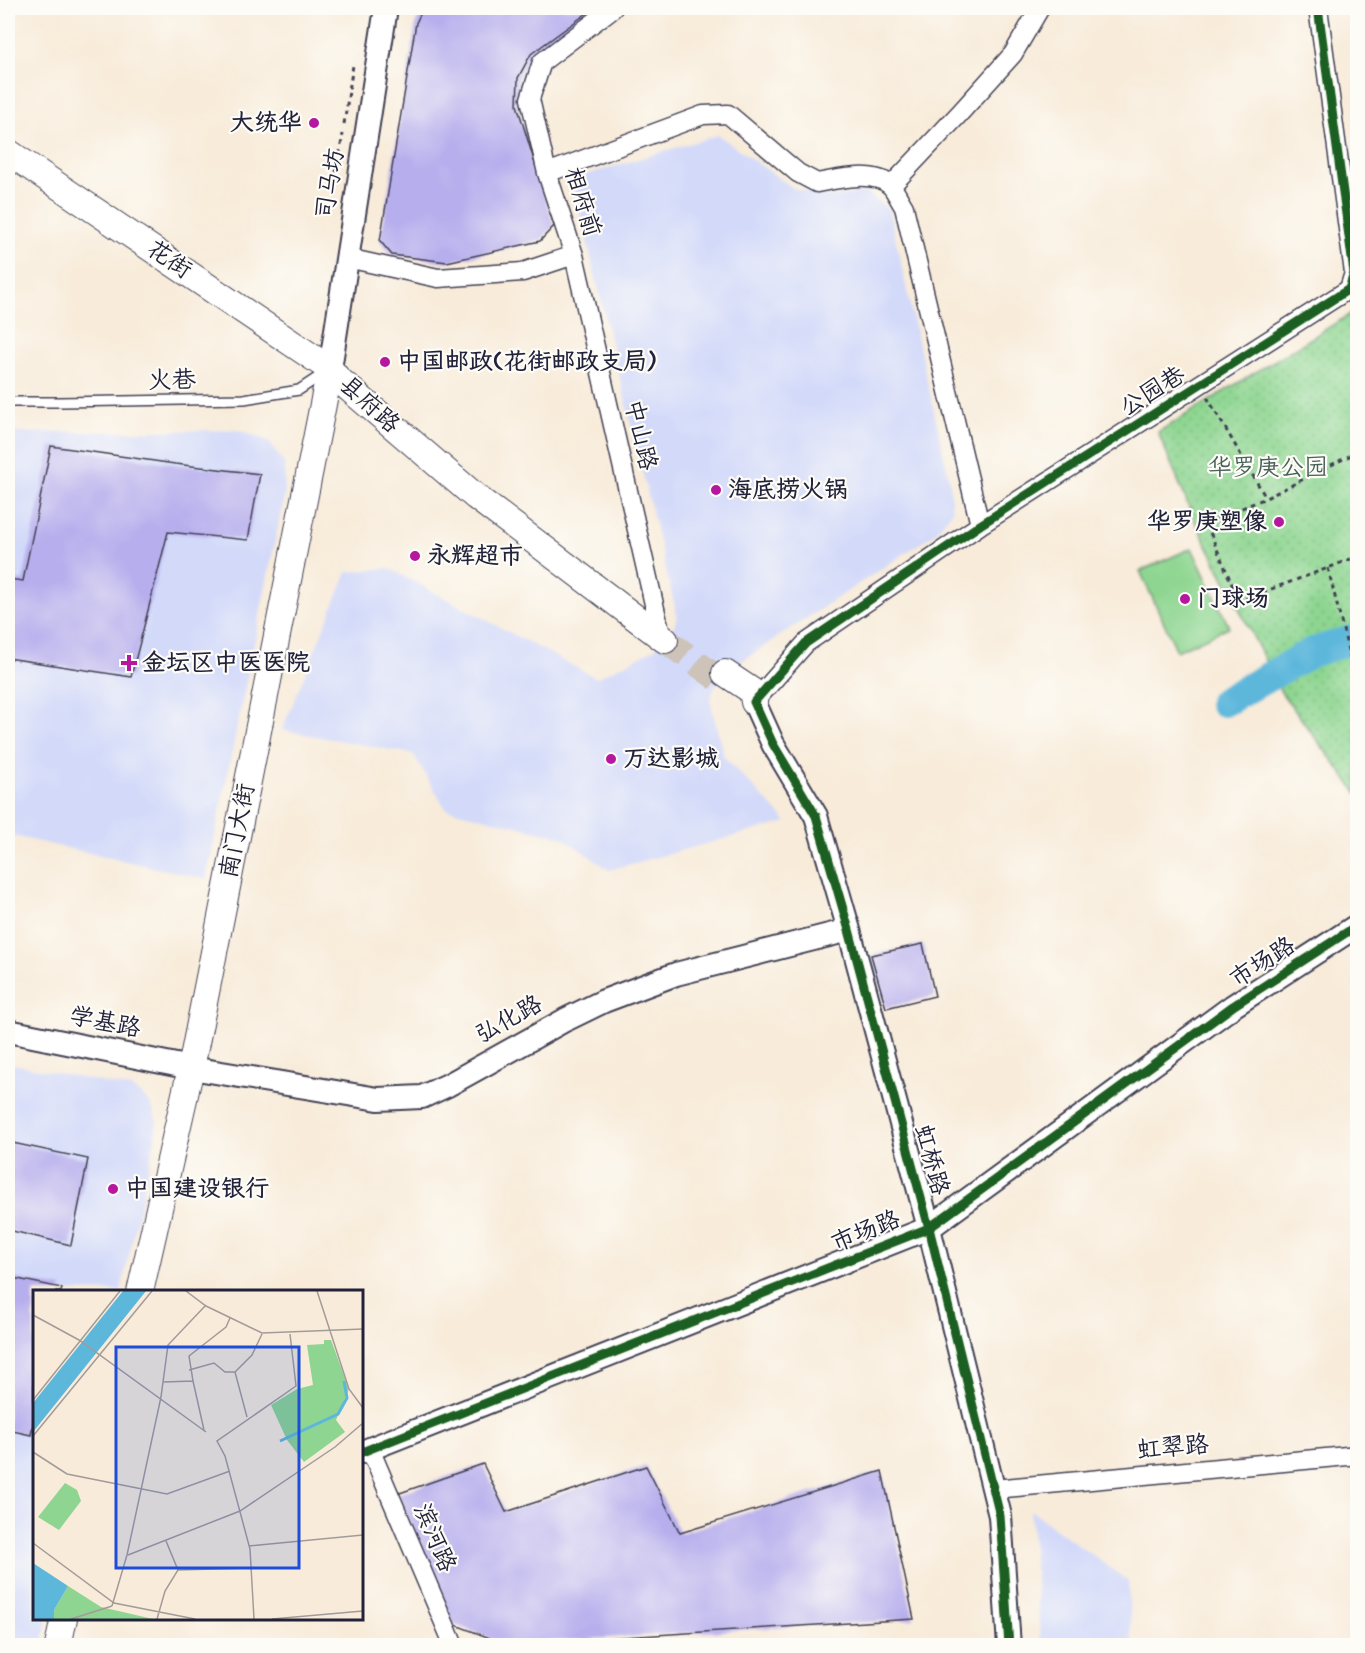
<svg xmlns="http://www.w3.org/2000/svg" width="1365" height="1653" viewBox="0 0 1365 1653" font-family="Mynerve,'LXGW WenKai TC',sans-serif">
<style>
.built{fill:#d2d9f9}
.park{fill:url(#park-dots);stroke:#587c66;stroke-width:1.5}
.garden{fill:#8dd590;stroke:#587c66;stroke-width:1.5}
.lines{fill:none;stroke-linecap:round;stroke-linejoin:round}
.river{stroke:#5db7db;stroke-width:30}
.building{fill:#b7afed}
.secondary-tunnel{stroke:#cdc3b9;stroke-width:26;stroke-dasharray:26 13;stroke-linecap:butt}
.service-casing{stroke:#424053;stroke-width:12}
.minor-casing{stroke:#424053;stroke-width:21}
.tertiary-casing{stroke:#424053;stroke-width:26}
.secondary-casing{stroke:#424053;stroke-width:28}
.path{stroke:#424053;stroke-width:3;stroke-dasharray:4.5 4.5;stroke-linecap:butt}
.service{stroke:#fff;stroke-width:9}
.minor{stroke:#fff;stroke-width:18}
.tertiary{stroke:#fff;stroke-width:22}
.secondary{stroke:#fff;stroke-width:26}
.cycleway-casing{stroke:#fdfcf7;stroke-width:13}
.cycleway{stroke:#1b5e20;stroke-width:9}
.poi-dot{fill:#b5179e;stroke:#fdfcf7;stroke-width:2}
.labels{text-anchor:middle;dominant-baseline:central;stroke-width:4.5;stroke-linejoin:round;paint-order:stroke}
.poi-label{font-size:24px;font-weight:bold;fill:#22223b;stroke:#fdfcf7;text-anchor:start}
.street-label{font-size:24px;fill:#22223b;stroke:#fdfcf7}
.park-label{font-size:24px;fill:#476159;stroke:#fdfcf7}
.inset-river{fill:none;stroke:#5db7db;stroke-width:3}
.inset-road{fill:none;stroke:#a29b9a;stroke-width:1.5}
.view{fill:#1d4ed8;fill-opacity:0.15;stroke:#1d4ed8;stroke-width:3}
.inset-edge{fill:none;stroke:#22223b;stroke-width:3}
</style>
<defs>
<pattern id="park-dots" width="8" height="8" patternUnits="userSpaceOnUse" patternTransform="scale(1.5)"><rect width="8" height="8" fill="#8dd590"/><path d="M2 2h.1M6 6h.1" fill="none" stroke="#79b77d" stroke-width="1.8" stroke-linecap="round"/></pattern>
</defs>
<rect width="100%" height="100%" fill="#fdfcf7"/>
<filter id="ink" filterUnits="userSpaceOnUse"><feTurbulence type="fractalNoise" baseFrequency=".0167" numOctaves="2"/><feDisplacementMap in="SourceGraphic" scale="12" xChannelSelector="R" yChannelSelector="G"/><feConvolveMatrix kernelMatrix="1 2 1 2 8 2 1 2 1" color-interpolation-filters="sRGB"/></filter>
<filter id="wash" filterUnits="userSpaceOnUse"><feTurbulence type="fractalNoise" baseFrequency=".008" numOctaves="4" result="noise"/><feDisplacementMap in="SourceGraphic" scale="24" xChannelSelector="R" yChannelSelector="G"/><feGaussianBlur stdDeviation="1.35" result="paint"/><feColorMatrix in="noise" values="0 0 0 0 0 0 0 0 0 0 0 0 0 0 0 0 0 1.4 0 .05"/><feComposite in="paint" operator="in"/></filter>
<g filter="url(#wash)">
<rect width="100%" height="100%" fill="#f8ebd9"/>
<path class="built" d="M718 135 793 188 831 197 866 192 889 210 950 483 952 512 934 534 727 671 714 688 710 700 724 757 787 822 609 870 562 837 446 809 413 754 282 730 347 572 388 568 596 678 647 653 656 647 671 635 677 616 572 179Z
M238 430 268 441 284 463 285 492 206 879 8 835V433Z
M8 1063 131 1088 141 1094 151 1105 157 1121 154 1143 121 1291 34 1292V1618L48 1619 42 1645H8Z
M1030 1510 1128 1581 1132 1645H1041Z"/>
<path class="park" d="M1357 310H1358L1357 793 1281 692 1194 519 1158 432Z"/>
<path class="garden" d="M1192 548 1229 627 1177 651 1140 571Z"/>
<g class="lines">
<path class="river" d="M1224 702 1310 653 1358 638"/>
</g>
<g id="blocks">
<path class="building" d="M423 8H594L531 54 518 78 517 105 554 226 540 241 447 262 392 255 380 241 416 23Z
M51 446 175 464 260 474 248 540 168 532 131 677 8 658V579L23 581Z
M923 944 935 996 886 1008 871 955Z
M8 1142 88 1159 71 1245 8 1230Z
M8 1277 62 1288 61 1292H34V1419L31 1435 8 1430Z
M483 1464 506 1512 646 1466 680 1533 882 1471 914 1619 543 1642 503 1643 453 1624 397 1494Z"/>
</g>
</g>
<g filter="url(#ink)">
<use href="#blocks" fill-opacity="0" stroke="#424053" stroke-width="1.5"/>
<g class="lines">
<path class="secondary-tunnel" d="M665 640 720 680"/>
<defs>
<path id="service" d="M8 402H60L244 399 299 390 323 374"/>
<path id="minor" d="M547 173 703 115 728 114 798 173 817 183C837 179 875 170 891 186 896 192 900 201 904 207L980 525
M891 186 959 114 1013 54 1040 8
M574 255 659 626
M347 258 438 278 523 272 574 255 547 173 530 99 542 62 613 8
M754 702 806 643 980 525 1349 289 1354 273 1318 8
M370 1449 454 1646
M994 1489 1358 1455"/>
<path id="tertiary" d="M330 369 386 8
M754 702 773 744 816 816 849 930 929 1228 1000 1516 1009 1646
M8 1031 191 1068 378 1099 422 1097 448 1085 565 1020 604 1001 676 974 849 930
M362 1452 929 1228 1233 1006 1358 925"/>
<path id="secondary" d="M8 152 330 369 338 379 476 497 665 640
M725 673 752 691 754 702
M140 1292 191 1068 330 369
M58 1646 64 1618"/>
</defs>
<use href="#service" class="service-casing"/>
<use href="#minor" class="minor-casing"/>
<use href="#tertiary" class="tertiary-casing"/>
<use href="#secondary" class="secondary-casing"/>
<path class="path" d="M344 124 353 65
M333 190 343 134
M1207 397 1266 498
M1358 454 1357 452 1266 498 1206 523 1239 601 1328 568 1358 556
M1328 568 1350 658 1358 657"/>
<use href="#service" class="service"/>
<use href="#minor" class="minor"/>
<use href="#tertiary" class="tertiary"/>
<use href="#secondary" class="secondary"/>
<defs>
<path id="cycleway" d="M362 1452 929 1228 1233 1006 1358 925
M1009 1646 1000 1516 929 1228 849 930 816 816 773 744 754 702 806 643 980 525 1349 289 1354 273 1318 8"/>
</defs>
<use href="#cycleway" class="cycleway-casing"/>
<use href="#cycleway" class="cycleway"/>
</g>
</g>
<g class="poi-dot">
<circle cx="314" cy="123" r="6"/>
<circle cx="385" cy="362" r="6"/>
<circle cx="716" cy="490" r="6"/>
<circle cx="1279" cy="522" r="6"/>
<circle cx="415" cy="556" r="6"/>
<circle cx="1185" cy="599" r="6"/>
<path d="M126 654h6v6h6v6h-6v6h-6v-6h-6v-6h6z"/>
<circle cx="611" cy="759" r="6"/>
<circle cx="113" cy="1189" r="6"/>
</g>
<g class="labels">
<g class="poi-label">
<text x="302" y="123" text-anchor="end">大统华</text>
<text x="397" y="362">中国邮政(花街邮政支局)</text>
<text x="728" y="490">海底捞火锅</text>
<text x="1267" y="522" text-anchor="end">华罗庚塑像</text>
<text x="427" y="556">永辉超市</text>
<text x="1197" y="599">门球场</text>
<text x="142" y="663">金坛区中医医院</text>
<text x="623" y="759">万达影城</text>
<text x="125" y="1189">中国建设银行</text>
</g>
<g class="street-label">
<text transform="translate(331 184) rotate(-81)">司马坊</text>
<text transform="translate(582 202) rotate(73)">相府前</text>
<text transform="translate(169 260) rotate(34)">花街</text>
<text transform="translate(172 381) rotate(-1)">火巷</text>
<text transform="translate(1153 392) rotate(-32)">公园巷</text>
<text transform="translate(369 405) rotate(42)">县府路</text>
<text transform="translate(640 435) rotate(77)">中山路</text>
<text transform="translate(238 831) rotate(-79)">南门大街</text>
<text transform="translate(1263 963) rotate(-33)">市场路</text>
<text transform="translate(509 1020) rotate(-29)">弘化路</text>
<text transform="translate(105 1023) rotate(11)">学基路</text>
<text transform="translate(931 1160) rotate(75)">虹桥路</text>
<text transform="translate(866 1232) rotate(-22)">市场路</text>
<text transform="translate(1173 1448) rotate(-5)">虹翠路</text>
<text transform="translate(434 1538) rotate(67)">滨河路</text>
</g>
<g class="park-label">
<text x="1268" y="468">华罗庚公园</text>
</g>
</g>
<g transform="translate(33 1290)">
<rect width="330" height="330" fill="#f8ebd9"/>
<path d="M291 50H298L316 99 303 130 312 142 271 172 254 150 238 115 264 99 280 95 274 55 291 54ZM35 296 68 317 120 329H21V320Z" fill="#8dd590"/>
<path d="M32 193 44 200 48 211 26 240 5 227Z" fill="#8dd590"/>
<path d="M90 1H113L0 142V113ZM0 273 35 296 21 320V329H0Z" fill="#5db7db"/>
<path class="inset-river" d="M247 151 305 124 314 108 311 91"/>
<path class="inset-road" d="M153 1 173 16 229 43 330 39M284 1 316 99 330 118M0 25 46 50 173 142M156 80 181 73 192 82H202L214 127M202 82 219 65 229 44M160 91 171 140M130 92 160 91 156 66 193 37 197 28M128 107 135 55 173 15M0 110 87 1M0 146 119 1M0 162 34 184 134 204 197 181M0 253 81 313 162 329M216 256 330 245M95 265 207 221 302 157 330 133M145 280 218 278M79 316 94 265 128 107M38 329 79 316M124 329 132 301 145 280 133 251M221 329 217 259 192 166 184 151 263 96 257 44M239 329 330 321"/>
<path class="view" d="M83 57H266V278H83Z"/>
<rect width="330" height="330" class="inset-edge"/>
</g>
<rect width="1365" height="1653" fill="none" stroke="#fdfcf7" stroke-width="30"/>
</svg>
